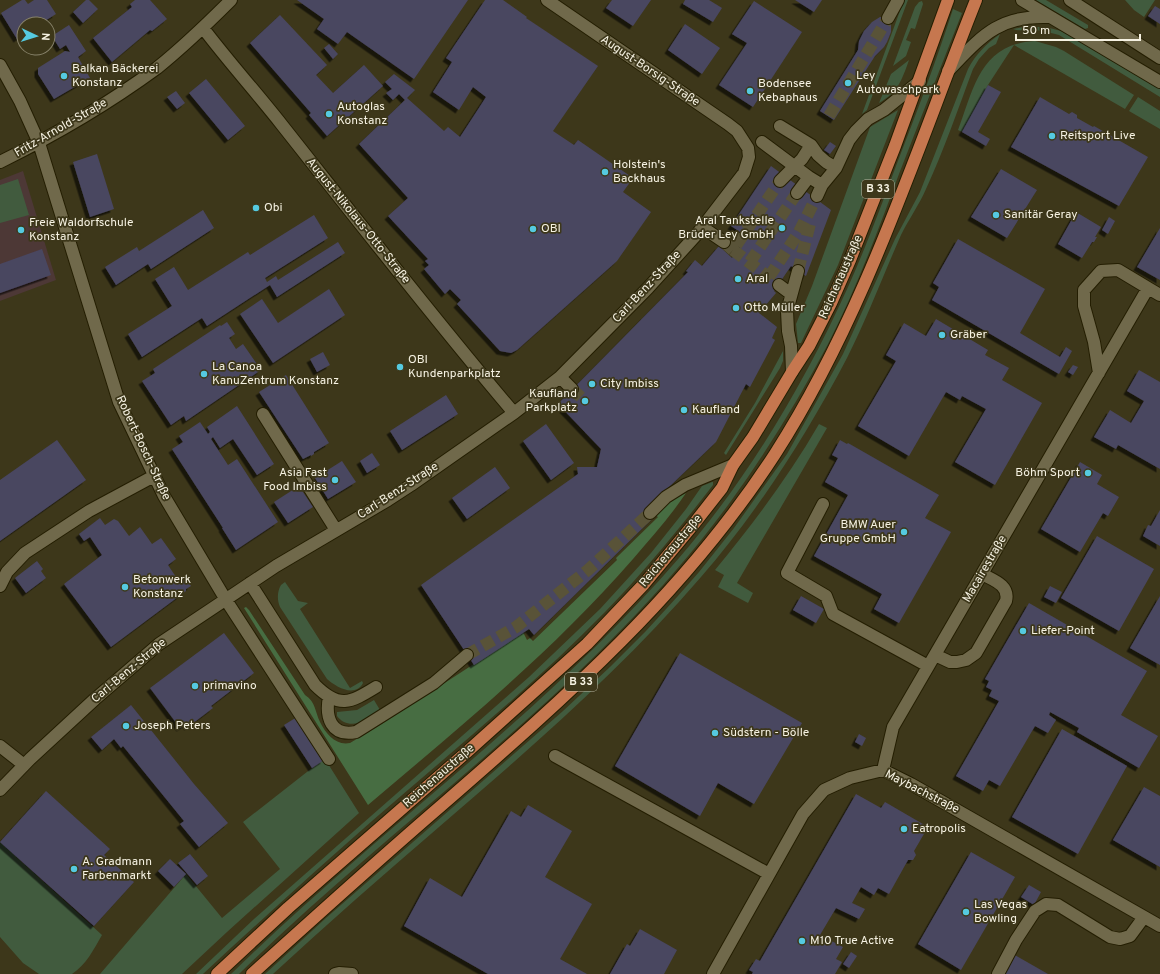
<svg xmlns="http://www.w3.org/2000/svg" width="1160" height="974" viewBox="0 0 1160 974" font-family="Overpass,sans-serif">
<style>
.education{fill:#4d3836}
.green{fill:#415b3e}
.forest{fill:#476d42}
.building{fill:#494661;filter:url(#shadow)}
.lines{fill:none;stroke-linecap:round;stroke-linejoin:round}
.minor-tunnel{stroke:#595338;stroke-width:12;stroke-dasharray:12 6;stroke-linecap:butt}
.minor-casing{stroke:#241e02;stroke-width:14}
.major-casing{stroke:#241e02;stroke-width:14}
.minor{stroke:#70694b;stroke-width:12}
.major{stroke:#c6774f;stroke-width:12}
.poi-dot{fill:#55cae0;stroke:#3d371a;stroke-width:1.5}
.labels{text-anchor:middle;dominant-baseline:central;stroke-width:3.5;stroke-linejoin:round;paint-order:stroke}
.shield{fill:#3d371a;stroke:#bebaa6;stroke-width:1}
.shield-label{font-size:11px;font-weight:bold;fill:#f6f2e2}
.poi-label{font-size:12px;fill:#f6f2e2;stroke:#3d371a;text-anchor:start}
.street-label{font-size:12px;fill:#f6f2e2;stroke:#3d371a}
</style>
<defs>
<filter id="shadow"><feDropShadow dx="-3.5" dy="3.5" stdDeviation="0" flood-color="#0009"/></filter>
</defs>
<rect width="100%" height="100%" fill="#3d371a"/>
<path class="education" d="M23 171 56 280 0 301V180Z"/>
<path class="green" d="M904 0H908L867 110 862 114Z
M1036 0H1046L1088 25V28L1085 29Z
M1125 0H1155L1144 17 1134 10Z
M922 1 923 4 915 29 911 28 906 40 911 42 906 56 893 66 915 7 919 2Z
M953 9 962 13C941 66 920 120 899 174 878 231 856 289 828 344 799 399 767 451 731 501 596 687 401 815 239 974H231C302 905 377 841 452 777 532 708 610 638 679 558 749 477 804 384 848 287 866 247 881 206 896 166 916 114 936 62 953 9Z
M1023 27H1046L1061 31 1160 87V97L1059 35C1051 33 1044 31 1036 30 1028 29 1020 32 1013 29Z
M1000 34 996 44 989 48 979 59 973 69C958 109 944 150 926 189 919 205 909 219 901 235 883 276 867 318 847 358 806 436 759 510 701 577 622 669 531 748 439 827 383 875 327 924 273 974H265L326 918 563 711 611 666 645 632 677 597 699 572 734 528 787 454 843 354 895 239 920 192 968 69C976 54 986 44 1000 34Z
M1035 41 1056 47 1064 51 1134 95 1125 109 1014 45 988 85 962 132 958 130C974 88 980 44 1035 41Z
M909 60C902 80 898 92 879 103L891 74Z
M1138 97 1160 111V129L1129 111Z
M898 110 838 265 801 343H798L796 324 812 286 870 127Z
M18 179 29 215 0 223V185Z
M783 351V361L780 368 726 455 724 453 755 403Z
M819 424 827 428 737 583 753 593 748 603 718 587 724 575 715 570C753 524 789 476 819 424Z
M712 482H713V485C679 529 644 572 605 612 532 687 450 753 372 821 315 871 259 922 203 974H196L254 919 529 677 600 609 651 553 686 509 702 486Z
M285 582 298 601 308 603 300 609 350 688 362 681 363 683C355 698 336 687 327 679L280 607C277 600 277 592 281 585Z
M374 700 380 710C369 720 349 732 337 716V712L357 710Z
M325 759 359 813 227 932 182 974H100L186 874 222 918 280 869 243 822 312 768Z
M0 842 102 935C94 949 86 965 72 974H39L23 963 0 937Z"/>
<path class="forest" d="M686 493C670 517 651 538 633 559 554 650 460 727 368 805L244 608 246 607 249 610 305 695C316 702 315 712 320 722 326 734 336 746 350 743L380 725 523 632 527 640 530 638 533 641 617 560 616 558 658 517 655 515 670 501Z"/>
<path class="building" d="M22 0H25L28 4 34 0H47L56 14 40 24H24V34L17 39 1 13Z
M86 0H89L98 9 83 23 73 12Z
M135 0H150L167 19 152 31 150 30 112 62 93 38 132 7 130 4Z
M297 0H468L414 79 347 32 338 44 317 29 324 19Z
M485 0H503L527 17 526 18 598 66 553 131 574 145 578 140 633 178 623 192 651 212 617 261 517 350 511 353 500 351 457 304 461 300 450 289 445 294 424 269 429 265 425 261 428 259 388 216 408 198 359 144 405 100 399 94 393 100 386 93 392 89 385 82 394 74 415 90 407 98 444 131 448 127 460 137 486 97 473 87 459 110 433 92 452 62 446 58Z
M612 0H651L633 26 606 8Z
M685 0H709L722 8 713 22 683 4Z
M795 0H822L814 12Z
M754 1 802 32 753 107 719 85 747 43 732 34Z
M1155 6 1160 9V24L1148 16Z
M280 15 327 65 316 75 333 93 364 65 383 86 327 136 309 115 311 113 250 43Z
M880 17H884L890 20 891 23V32L887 42 884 47 875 56 834 120 820 111 858 50 859 41 864 31 872 22Z
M685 24 720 48 702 74 668 50Z
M69 25 86 51 78 57 90 78 54 99 38 74V68L65 51 70 52 66 45 60 49 52 36Z
M329 44 338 54 333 59 324 48Z
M206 79 245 126 228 140 189 93Z
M988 85 1001 92 978 132 990 139 986 146 962 132Z
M176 91 185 103 177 109 167 97Z
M1040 97 1069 114 1072 112 1077 115V118L1093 127 1094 126 1148 157 1119 206 1011 147Z
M830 142 836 146 830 154 824 150Z
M97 154 114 209 90 217 73 162Z
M771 166 831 210 806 276 791 266 774 291 776 293 759 313 777 327 772 338 775 340 750 387 746 384 716 442 646 509 654 517 534 635 529 629 474 665 421 585 578 474 577 467H597L601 449 558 404 688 272 686 271 695 260 702 266 719 246 732 258 748 237 731 226Z
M1001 169 1037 190 1007 238 971 217Z
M203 210 214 228 151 269 148 264 116 285 105 267 137 247 139 251Z
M1076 212 1101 227 1095 237H1097L1094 242H1092L1082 258 1058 244Z
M314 215 328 238 265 278 267 282 276 276 278 280 338 242 345 253 277 297 270 285 207 326 202 318 142 357 128 334 172 306 155 279 174 267 188 290 248 252 250 255Z
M1109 217 1115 221 1108 234 1102 230Z
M1160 228V280L1137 267Z
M958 239 1045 289 1020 333 1060 357 1066 347 1072 351 1059 374 932 300 939 287 933 283Z
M42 249 51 275 0 293V264Z
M329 289 345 315 273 363 240 314 262 299 278 323Z
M936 319 988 350 985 355 1009 368 1002 380 1042 403 995 485 955 462 986 409 962 396 960 400 946 392 909 456 858 426 896 361 886 355 904 323 926 336Z
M227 322 235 334 229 338 236 349 243 344 261 370 186 421 184 416 171 425 142 381 155 373 153 369 220 325 221 326Z
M323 352 330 365 317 372 310 359Z
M1073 365 1078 367 1073 375 1068 372Z
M1139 370 1160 382V469L1118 445 1116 449 1094 437 1110 410 1131 423 1144 401 1127 391Z
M286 375 329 443 314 452V454L311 456V455L303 459 259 392Z
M446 395 458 414 402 450 390 431Z
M237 406 274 464 257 475 233 439 220 448 213 437 211 439 228 465 237 459 278 522 236 550 222 528H223L172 449 183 442 179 436 200 422 208 434 210 432 207 427Z
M546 424 574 463 551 480 523 441Z
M57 440 86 480 0 541V480Z
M840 440 847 444 848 443 939 495 925 518 951 532 899 623 874 609 882 594 814 556 848 495 825 482 838 458 832 455Z
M372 453 380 465 367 473 360 461Z
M342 461 356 482 328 499 315 478Z
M1080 462 1102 475 1097 484 1119 497 1108 516 1103 513 1080 552 1041 529Z
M495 467 510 488 467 519 452 498Z
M299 486 313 507 288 523 274 502Z
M1160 510V546L1143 536 1148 525 1151 526Z
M100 518 105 525 114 519 118 521 129 536 140 527 152 544 161 538 176 559 168 565 180 583 186 578 191 586 186 589V591L111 647 64 584 102 555 90 537 84 541 79 534Z
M1097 536 1154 569 1119 631 1061 598Z
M37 561 43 569 41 571 46 578 26 593 15 578Z
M1050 586 1062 592 1056 603 1044 597Z
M801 596 824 609 816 623 793 610Z
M1160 596V665L1130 648Z
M1029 603 1147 671 1121 715 1158 736 1139 768 1077 732 1079 728 1050 712 1049 715 1056 720 1048 733 1035 726 1000 786 989 780 983 791 956 776 999 701 989 696 992 690 986 687 989 681 985 679Z
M224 633 254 673 211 706 213 708 188 727 186 724 180 728 150 688Z
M680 653 802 723 754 804 718 783 700 816 615 766Z
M131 705 194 784 228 823 199 847 180 824 184 821 123 746 121 748 114 739 102 750 91 737Z
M297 717 324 760 312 768 284 725Z
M1062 729 1127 766 1078 854 1012 817Z
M859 734 866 738 862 746 855 742Z
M1144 787 1160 796V867L1113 840Z
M46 791 110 849 104 855 134 882 94 926 0 842Z
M856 794 881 808 885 802 928 827 914 851 916 855 913 860H908L889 894 878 888 874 895 861 887 852 903 865 909 859 919 836 908 820 935 843 947 836 959 842 962 835 974H752L753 972 749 970 756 959 760 961Z
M528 805 572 831 545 877 592 904 560 959 587 974H488L404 926 430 878 462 897 511 811 521 817Z
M971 852 1015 877 961 970 918 944Z
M190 854 208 876 197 885 178 863Z
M170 859 186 874 174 887 158 871Z
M1029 885 1041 892 1034 905 1021 897Z
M640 929 677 950 664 974H610L627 944 630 946Z
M851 952 857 956 849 968 843 964Z
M1013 954 1048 974H1002Z"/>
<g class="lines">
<path class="minor-tunnel" d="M829 116 888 18
M724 242 733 250 780 181
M733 250 775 282
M750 262 797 193
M798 271 811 220
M769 277 799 232 817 196
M572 389 585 401
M467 655 516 627 588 570 650 513"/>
<defs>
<path id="minor" d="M1022 0 1160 82
M1070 0 1160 58
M888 18 898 0
M203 28C228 61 256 92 282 125 358 221 434 319 514 413
M0 65 20 101 39 143 119 402 164 496 226 600 329 759
M948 71C981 37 998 15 1049 17
M780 126 811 145 818 155 826 162 836 168
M762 142 809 177 822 185
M0 162C55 135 108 104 157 68 183 47 208 23 231 0
M780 181 802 159 811 145
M797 193 809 177
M817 196 822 185 836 168 849 140 856 131 868 119 884 110 920 81
M702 227 724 242
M779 285 791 294
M1148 288 1160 295
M792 372 791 346 788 331 787 311 798 271
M560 377 572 389
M263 414 336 530
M823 504 787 573 826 596 833 614 928 666
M650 513 666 497 685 485 733 465
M250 583 315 685C339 709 350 703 376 687
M0 586 7 572 25 553 89 511 154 476
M935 655 950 662H957L966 660 976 653 1006 601C1010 585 993 580 982 574
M329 697C325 717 331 737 356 732L434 683 467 655
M0 746 24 765
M555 756 769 874
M883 770 893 727 1148 288 1118 270 1101 271 1084 290V306L1094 342 1099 373
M0 790 30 759 95 699 159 644 276 566 388 500 411 485 514 413 560 377 648 288 698 233 744 173 749 157 748 148 737 131 728 124 547 0
M335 974 339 973 352 974
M713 974 803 814 824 790 850 778 883 770 911 784 1160 926
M998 974 1016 940 1035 911 1046 904 1058 905 1110 937 1120 939 1130 936 1144 917"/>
<path id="major" d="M217 974 288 908 468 751 587 644 644 584 693 525 722 488 733 465 753 437 792 372 809 346 831 303 850 260 895 146 948 0
M252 974C315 917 378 860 442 805 566 697 685 593 775 454 865 314 915 153 976 0"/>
</defs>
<use href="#minor" class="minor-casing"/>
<use href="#major" class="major-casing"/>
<use href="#minor" class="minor"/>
<use href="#major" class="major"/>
</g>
<g class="poi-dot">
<circle cx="64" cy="76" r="4"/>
<circle cx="848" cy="83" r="4"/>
<circle cx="750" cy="91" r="4"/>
<circle cx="329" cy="114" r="4"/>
<circle cx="1052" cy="136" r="4"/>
<circle cx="605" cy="172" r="4"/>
<circle cx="256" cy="208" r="4"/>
<circle cx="996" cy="215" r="4"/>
<circle cx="782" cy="228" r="4"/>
<circle cx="533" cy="229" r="4"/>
<circle cx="21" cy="230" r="4"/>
<circle cx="738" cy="279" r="4"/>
<circle cx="736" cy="308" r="4"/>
<circle cx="942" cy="335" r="4"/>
<circle cx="400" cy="367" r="4"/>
<circle cx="204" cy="374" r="4"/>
<circle cx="592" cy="384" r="4"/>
<circle cx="585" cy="401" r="4"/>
<circle cx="684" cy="410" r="4"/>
<circle cx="1088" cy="473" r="4"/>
<circle cx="335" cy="480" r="4"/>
<circle cx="904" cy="532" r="4"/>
<circle cx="125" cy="587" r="4"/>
<circle cx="1023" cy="631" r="4"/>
<circle cx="195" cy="686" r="4"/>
<circle cx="126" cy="726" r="4"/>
<circle cx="715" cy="733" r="4"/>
<circle cx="904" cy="829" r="4"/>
<circle cx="74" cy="869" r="4"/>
<circle cx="966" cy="912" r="4"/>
<circle cx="802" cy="941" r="4"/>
</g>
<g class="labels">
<g class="shield">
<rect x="862" y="180" width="32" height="18" rx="3"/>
<rect x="565" y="673" width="32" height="18" rx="3"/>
</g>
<g class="shield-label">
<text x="878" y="189">B 33</text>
<text x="581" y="682">B 33</text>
</g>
<g class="poi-label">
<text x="72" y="69">Balkan Bäckerei<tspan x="72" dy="14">Konstanz</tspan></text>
<text x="856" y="76">Ley<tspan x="856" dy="14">Autowaschpark</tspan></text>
<text x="758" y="84">Bodensee<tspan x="758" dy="14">Kebaphaus</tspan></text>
<text x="337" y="107">Autoglas<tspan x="337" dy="14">Konstanz</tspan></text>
<text x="1060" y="136">Reitsport Live</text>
<text x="613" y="165">Holstein's<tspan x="613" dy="14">Backhaus</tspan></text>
<text x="264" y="208">Obi</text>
<text x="1004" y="215">Sanitär Geray</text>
<text x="774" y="221" text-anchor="end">Aral Tankstelle<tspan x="774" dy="14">Brüder Ley GmbH</tspan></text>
<text x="29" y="223">Freie Waldorfschule<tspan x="29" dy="14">Konstanz</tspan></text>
<text x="541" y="229">OBI</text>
<text x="746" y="279">Aral</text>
<text x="744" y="308">Otto Müller</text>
<text x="950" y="335">Gräber</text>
<text x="408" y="360">OBI<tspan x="408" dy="14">Kundenparkplatz</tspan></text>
<text x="212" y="367">La Canoa<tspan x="212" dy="14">KanuZentrum Konstanz</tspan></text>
<text x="600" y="384">City Imbiss</text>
<text x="577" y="394" text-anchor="end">Kaufland<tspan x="577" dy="14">Parkplatz</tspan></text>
<text x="692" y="410">Kaufland</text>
<text x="327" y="473" text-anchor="end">Asia Fast<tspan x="327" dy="14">Food Imbiss</tspan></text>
<text x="1080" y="473" text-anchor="end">Böhm Sport</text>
<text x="896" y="525" text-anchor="end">BMW Auer<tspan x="896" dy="14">Gruppe GmbH</tspan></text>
<text x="133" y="580">Betonwerk<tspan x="133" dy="14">Konstanz</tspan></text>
<text x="1031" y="631">Liefer-Point</text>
<text x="203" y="686">primavino</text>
<text x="134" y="726">Joseph Peters</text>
<text x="723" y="733">Südstern - Bölle</text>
<text x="912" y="829">Eatropolis</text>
<text x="82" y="862">A. Gradmann<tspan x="82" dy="14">Farbenmarkt</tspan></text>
<text x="974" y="905">Las Vegas<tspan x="974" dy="14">Bowling</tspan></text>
<text x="810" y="941">M10 True Active</text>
</g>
<g class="street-label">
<text transform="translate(650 71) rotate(34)">August-Borsig-Straße</text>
<text transform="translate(61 128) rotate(-30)">Fritz-Arnold-Straße</text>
<text transform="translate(358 221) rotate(51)">August-Nikolaus-Otto-Straße</text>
<text transform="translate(841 277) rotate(-66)">Reichenaustraße</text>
<text transform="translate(647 287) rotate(-47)">Carl-Benz-Straße</text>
<text transform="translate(143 448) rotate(65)">Robert-Bosch-Straße</text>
<text transform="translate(398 491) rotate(-33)">Carl-Benz-Straße</text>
<text transform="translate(671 551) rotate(-50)">Reichenaustraße</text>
<text transform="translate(985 569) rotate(-60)">Macairestraße</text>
<text transform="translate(129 671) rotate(-40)">Carl-Benz-Straße</text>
<text transform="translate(439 776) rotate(-41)">Reichenaustraße</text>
<text transform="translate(922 792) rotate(27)">Maybachstraße</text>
</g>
</g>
<g transform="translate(36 36) rotate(94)"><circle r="19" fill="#3d371a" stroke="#87826a"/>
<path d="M0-3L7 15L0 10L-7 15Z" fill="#55cae0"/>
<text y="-6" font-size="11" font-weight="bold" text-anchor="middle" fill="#f6f2e2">N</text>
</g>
<path d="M1016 34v6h124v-6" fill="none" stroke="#f6f2e2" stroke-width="2"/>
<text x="1022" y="34" font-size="12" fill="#f6f2e2" stroke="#3d371a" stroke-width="3" paint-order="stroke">50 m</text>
</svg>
